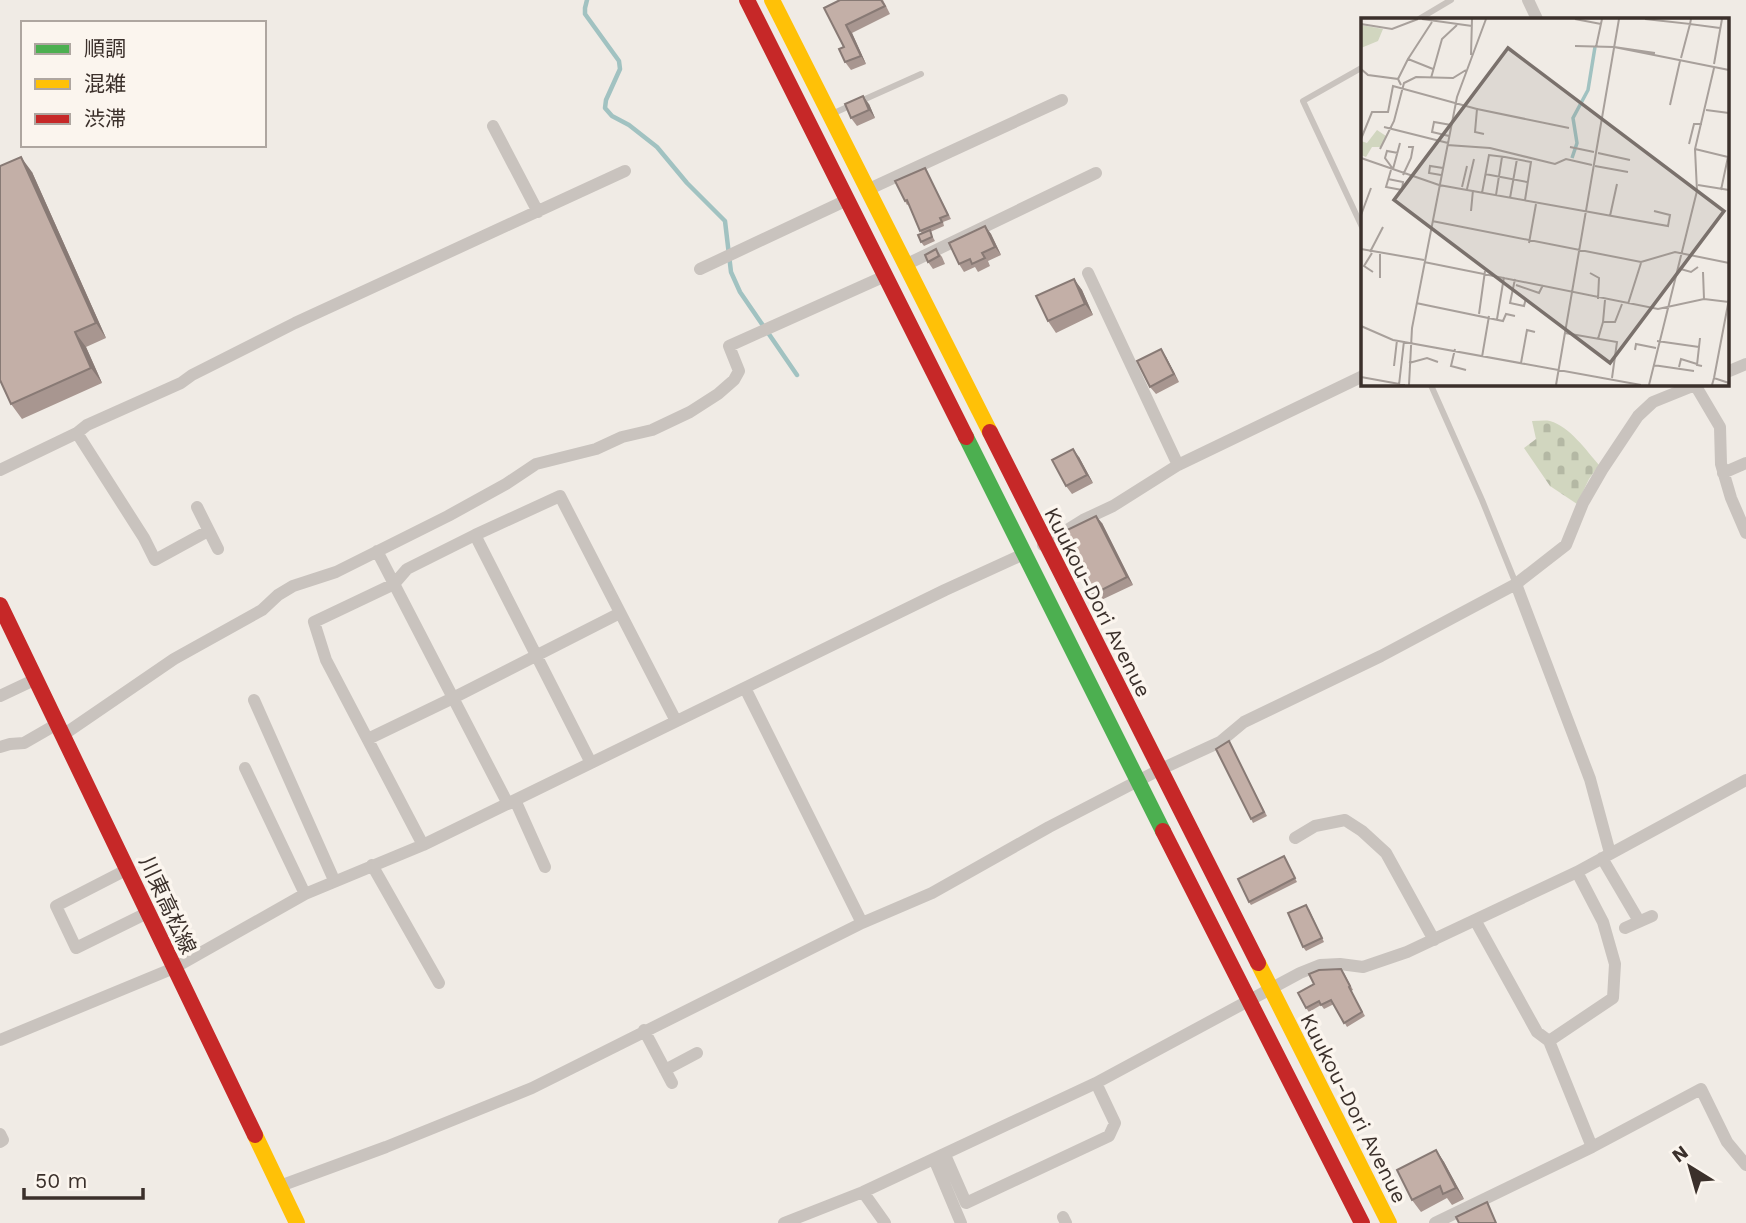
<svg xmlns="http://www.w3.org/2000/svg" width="1746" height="1223" viewBox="0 0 1746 1223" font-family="'Work Sans','Noto Sans JP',sans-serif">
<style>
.cemetery{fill:url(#cemetery-stones)}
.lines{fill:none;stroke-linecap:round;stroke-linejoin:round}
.stream{stroke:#a1c2c1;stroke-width:4.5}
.lane{stroke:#c9c3be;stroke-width:6}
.street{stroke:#c9c3be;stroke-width:12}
.fast{stroke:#4caf50;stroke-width:16}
.slow{stroke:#ffc107;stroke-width:16}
.jam{stroke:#c62828;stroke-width:16}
.wall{fill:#a89690}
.shaded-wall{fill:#887a75}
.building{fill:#c3afa7;stroke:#887a75;stroke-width:2}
.labels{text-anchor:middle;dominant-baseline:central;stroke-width:7;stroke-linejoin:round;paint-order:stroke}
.street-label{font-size:21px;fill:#3b302b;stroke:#fbf5ee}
.inset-river{fill:none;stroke:#a1c2c1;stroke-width:3.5}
.inset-road{fill:none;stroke:#a8a09b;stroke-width:2}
.view{fill:#7a716c;fill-opacity:0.15;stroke:#7a716c;stroke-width:3.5}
.inset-edge{fill:none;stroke:#3b302b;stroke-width:3.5}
</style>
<defs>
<pattern id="cemetery-stones" width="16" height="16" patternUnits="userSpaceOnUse" patternTransform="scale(1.75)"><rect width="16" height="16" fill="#d1d6bf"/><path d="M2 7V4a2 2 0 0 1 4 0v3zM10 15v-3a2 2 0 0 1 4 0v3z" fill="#b4b8a4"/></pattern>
</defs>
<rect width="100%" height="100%" fill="#f0ebe5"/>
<path class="cemetery" d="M1532 421C1538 421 1545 420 1550 421 1570 427 1586 450 1599 465L1589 479 1577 504 1550 486 1524 448 1536 439Z"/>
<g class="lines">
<path class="stream" d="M587 0 585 8V14L619 61 620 69 606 100 605 108 612 116 629 125 657 147 687 183 725 221 731 272 740 292 797 375"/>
<path class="lane" d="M1419 19 1451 0
M1363 67 1303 101 1363 229
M834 113 921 74
M1430 383 1482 500 1516 584"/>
<path class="street" d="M1528 0 1537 19
M493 126 538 212
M867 190 1062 100
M905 265 1096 173
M700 269 847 200
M1088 273 1178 465
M1727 372 1746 364
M1694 383 1720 427 1721 464 1731 498 1746 533
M77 433 87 425 181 383 192 375 295 323 625 171
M0 470 77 433 144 538 155 560 208 531
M1723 473 1746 463
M197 507 218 549
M475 535 591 763
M1043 545 1083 520 1113 506 1178 465 1363 376
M377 551 508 804
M1516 584 1590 779 1610 853
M745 688 862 923
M0 696 36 679
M254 700 334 880
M63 735 174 659 262 610 278 595 293 586 336 572 448 516 506 484 536 464 596 449 622 437 652 430 690 412 718 394 734 380 739 371 729 346 885 276
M368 739 453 698 620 613
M0 747 10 744 24 743 57 724
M245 768 305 894
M515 800 545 867
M1295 838 1315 826 1345 820 1362 831 1386 853 1434 940
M423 845 326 660 314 622 394 584 407 569 475 535 560 496 676 721
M1602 858 1639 921
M372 865 439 983
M128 869 56 906 76 948 149 912
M1577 872 1603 922 1615 964 1613 998 1549 1041 1592 1147
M1475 920 1537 1032 1549 1041
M1625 928 1652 916
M644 1030 672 1083
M0 1040 174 968 305 894 423 845 945 590 1026 553
M665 1070 697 1053
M0 1134 3 1140 0 1142
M945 1155 966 1203 1109 1136 1115 1123 1096 1083
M934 1159 961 1223
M280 1186 386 1147 532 1088 862 923 932 893 1049 827 1159 770 1220 742 1244 722 1381 656 1516 584 1566 545 1583 503 1602 470 1638 416 1653 402 1700 383
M863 1192 885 1223
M1063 1217 1066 1223
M784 1223 863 1192 1096 1083 1300 973 1320 965 1340 964 1363 967 1407 952 1577 872 1746 780
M1435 1223 1592 1147 1701 1089 1727 1142 1746 1165"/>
<path class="fast" d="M966 437 1163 831"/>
<path class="slow" d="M772 0 990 432
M1258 963 1389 1223
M255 1135 297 1223"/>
<path class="jam" d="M747 0 966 437
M990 432 1258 963
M0 605 255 1135
M1163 831 1362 1223"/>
</g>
<path class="wall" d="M840 0H883L890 14 852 33 866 64 851 70 845 62Z
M869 104 875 118 857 126 851 118Z
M925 168 951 219 943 222 944 226 930 232 935 241 924 246 921 242 922 234 909 204 907 205 905 201Z
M32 172 106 338 86 347 102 383 22 419 11 404Z
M985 226 991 234 1001 255 988 261 990 266 978 272 975 267 964 272 959 264Z
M936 249 942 257 945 264 933 269 928 262Z
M1074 279 1082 290 1093 315 1056 333 1048 321Z
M1166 357 1179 382 1156 394 1150 387Z
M1079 457 1093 483 1072 494 1066 486Z
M1102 523 1133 585 1097 602 1092 595Z
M1231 745 1267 816 1253 823 1251 819Z
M1286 860 1297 882 1251 905 1249 902Z
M1309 909 1324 942 1306 951 1303 947Z
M1344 973 1353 990 1351 991 1365 1016 1347 1027 1334 1004 1324 1009 1321 1005 1309 1012 1306 1008Z
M1436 1150 1444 1162 1464 1199 1452 1205 1447 1198 1421 1212 1412 1200Z"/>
<path class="shaded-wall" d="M846 25 852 33 866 64 861 56Z
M863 96 869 104 875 118 869 110Z
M21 157 32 172 106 338 96 323Z
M985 226 991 234 1001 255 995 247Z
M1074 279 1082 290 1093 315 1085 304Z
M75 332 86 347 102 383 91 368Z
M1161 349 1166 357 1179 382 1174 374Z
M1073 449 1079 457 1093 483 1087 475Z
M1096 516 1102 523 1133 585 1127 577Z
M1436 1150 1444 1162 1464 1199 1456 1188Z"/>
<path class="building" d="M840 0H881L885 6 846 25 861 56 845 62 839 49 844 47 824 8Z
M863 96 869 110 851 118 845 104Z
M21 157 96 323 75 332 91 368 11 404 0 380V166Z
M925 168 948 215 940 218 942 222 920 231 907 200 905 201 895 181Z
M985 226 995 247 982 253 985 258 972 264 970 259 959 264 949 243Z
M930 230 932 237 921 242 918 235Z
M936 249 939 256 928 262 925 255Z
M1074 279 1085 304 1048 321 1036 296Z
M1161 349 1174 374 1150 387 1137 361Z
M1073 449 1087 475 1066 486 1052 460Z
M1096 516 1127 577 1092 595 1061 533Z
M1229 741 1264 812 1251 819 1216 749Z
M1284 856 1295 878 1249 902 1238 879Z
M1306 905 1322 938 1303 947 1288 913Z
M1341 969 1350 986 1349 987 1362 1012 1344 1023 1331 1000 1321 1005 1319 1001 1306 1008 1298 993 1314 984 1309 974 1319 970Z
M1436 1150 1456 1188 1443 1194 1440 1186 1412 1200 1397 1170Z
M1487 1202 1496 1223H1459L1456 1217Z"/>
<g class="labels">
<g class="street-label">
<text transform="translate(1098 602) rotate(63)">Kuukou-Dori Avenue</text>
<text transform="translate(168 905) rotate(65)">川東高松線</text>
<text transform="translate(1354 1108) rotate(63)">Kuukou-Dori Avenue</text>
</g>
</g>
<g transform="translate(1361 18)">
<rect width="368" height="368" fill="#f0ebe5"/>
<path d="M0 7 22 11 17 23 0 30ZM16 112 25 118 20 129H11L5 139 0 137V123L6 125Z" fill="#d1d6bf"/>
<path class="inset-river" d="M211 140 216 125 212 100 227 72 234 29"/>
<path class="inset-road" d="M61 1 111 8M214 1 240 6M284 1 329 6 330 1M71 4 47 41 72 51M0 6 31 11 57 1M214 28 253 29M235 29 241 1M253 29 368 52M253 29 294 35M110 37 111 1M320 40 329 6 359 10M353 46 361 1M0 51 7 57 37 61 40 67M70 60 81 21 96 7M37 61 47 41M309 87 319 43M116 91 208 110M345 92 368 95M23 109 87 125M88 118 71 114 73 104 90 107M0 121 11 94H27L32 68 116 91 114 114 123 116M328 126 333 106H341M86 127 129 130 194 146 205 141 231 147M209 129 233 134M19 131 33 103 43 65 55 59 92 60 105 52M334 131 367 139 360 172M237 135 269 142M0 140 78 167 307 208 309 197 293 193M234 148 267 154M32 151 24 140 26 133 37 135M32 151 39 125M124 156 166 164M42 157 50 140 52 129H47M80 157 68 155 69 148 82 150M27 161 42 164 41 172 25 169 30 152M337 167 368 172M101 169 106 148M106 171 113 141M121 175 128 137 144 139 170 144 164 182M135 177 141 139M149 180 156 141M110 193 112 172M0 197 10 170M249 198 256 166M71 203 280 244 314 234 368 245M168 225 175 186M0 231 63 242M9 234 22 209M11 235 3 248 12 254M63 244 297 291 343 281 368 284M316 250 330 254 337 249M342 254 343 281M229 255 238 260 237 281M19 260V236M154 261 149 285 163 288 165 280M155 267 178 275 182 267M55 285 142 303 145 296 154 298M267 286 280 245M118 296 124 253M136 301 143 259M242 304 244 282M0 308 32 322 280 367M204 315 256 324 251 360M339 320 336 347 341 348M237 321 242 304H254L261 286M296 323 338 329M94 331 90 348 105 352M274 332 275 326 295 330M121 339 128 298M48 345 66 340 77 344M160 345 166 312 174 314M292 347 333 353M33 348 36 322M318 349 320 341 336 346M0 359 44 367M353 360 368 281M38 367 43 323M48 367 51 310 96 79 125 1M195 367 258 1M288 367 336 173 334 131 353 50M351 367 353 360 368 365"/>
<path class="view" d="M147 30 363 193 249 345 33 182Z"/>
<rect width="368" height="368" class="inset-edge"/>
</g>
<rect x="21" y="21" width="245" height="126" fill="#fbf5ee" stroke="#aea6a0" stroke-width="2"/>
<rect x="35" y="44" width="35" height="10" fill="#4caf50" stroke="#aea6a0" stroke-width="2"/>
<text x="84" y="56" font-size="21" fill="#3b302b">順調</text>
<rect x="35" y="79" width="35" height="10" fill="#ffc107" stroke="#aea6a0" stroke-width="2"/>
<text x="84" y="91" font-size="21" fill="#3b302b">混雑</text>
<rect x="35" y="114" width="35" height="10" fill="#c62828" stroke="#aea6a0" stroke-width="2"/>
<text x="84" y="126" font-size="21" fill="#3b302b">渋滞</text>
<g transform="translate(1690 1167) rotate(323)" stroke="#fbf5ee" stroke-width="5" paint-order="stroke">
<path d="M0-5L12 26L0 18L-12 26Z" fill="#3b302b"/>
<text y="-10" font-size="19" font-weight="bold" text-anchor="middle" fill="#3b302b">N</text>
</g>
<path d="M24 1188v10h119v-10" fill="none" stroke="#3b302b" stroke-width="3.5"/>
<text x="35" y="1188" font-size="21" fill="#3b302b" stroke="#fbf5ee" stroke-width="5" paint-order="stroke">50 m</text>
</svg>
